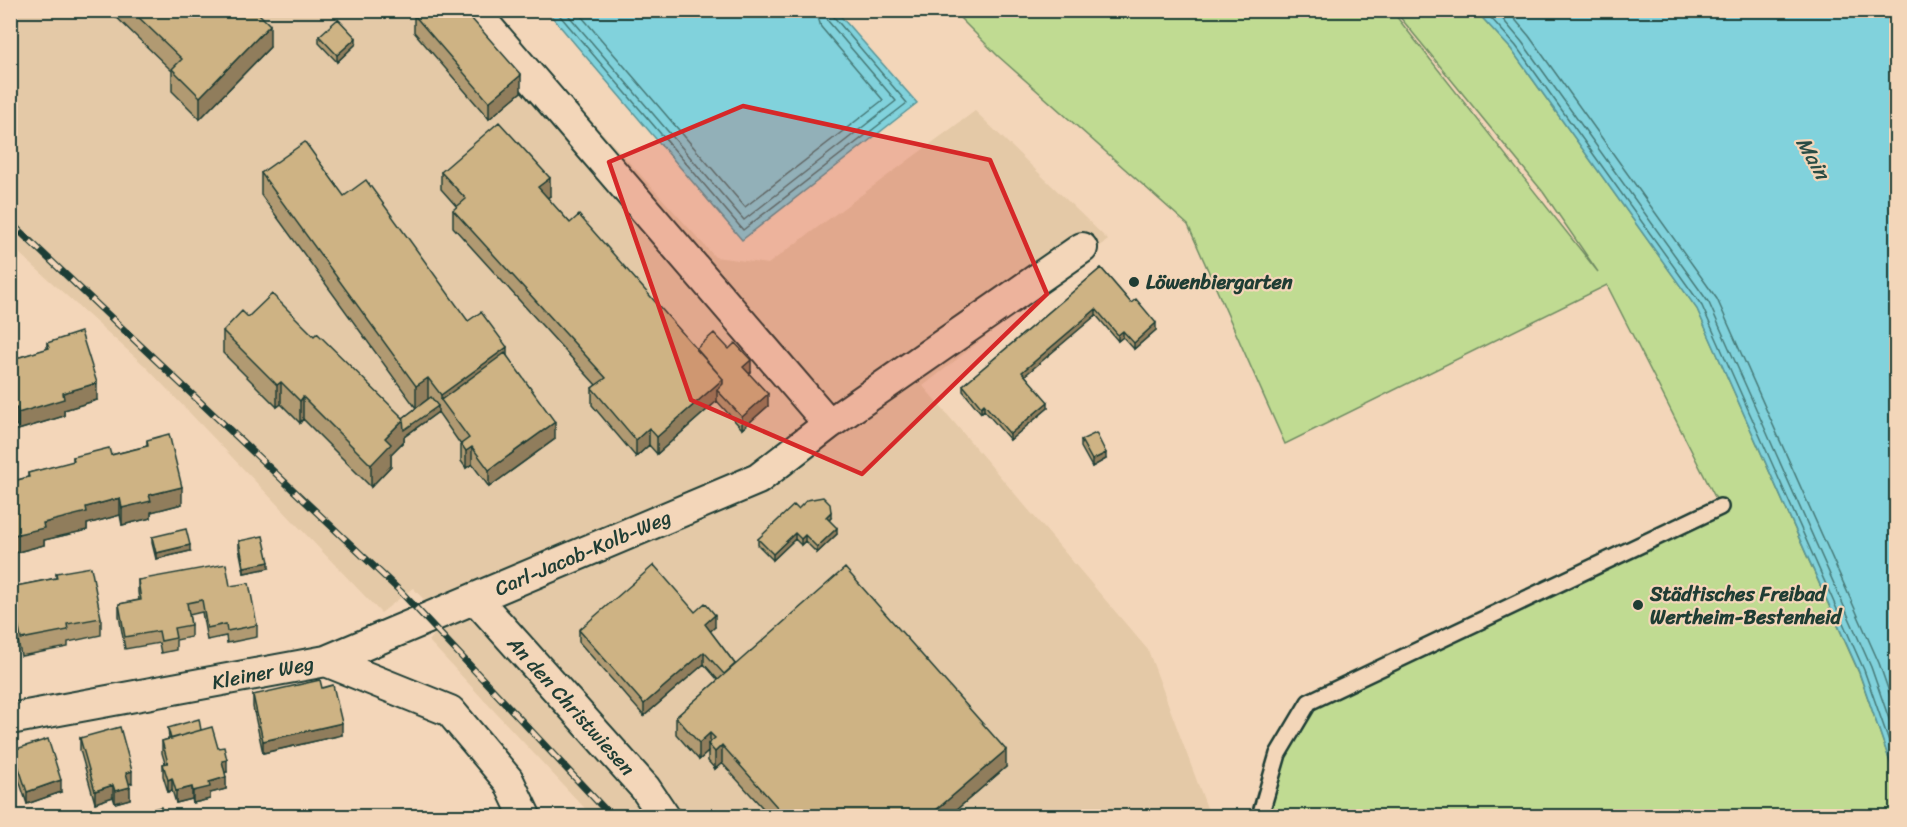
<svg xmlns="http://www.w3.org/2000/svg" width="1907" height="827" viewBox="0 0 1907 827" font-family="Sriracha,sans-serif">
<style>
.built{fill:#e4c9a7}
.green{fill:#c0db92;stroke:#708c63;stroke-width:1.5}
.water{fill:#81d2dc;stroke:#5a9699;stroke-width:1.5}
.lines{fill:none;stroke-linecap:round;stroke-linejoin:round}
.shore{stroke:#467977;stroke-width:1.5}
.lane-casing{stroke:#1f3d34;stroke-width:20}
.street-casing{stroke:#1f3d34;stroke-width:34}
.lane{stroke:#f3d6b9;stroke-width:15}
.street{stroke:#f3d6b9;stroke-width:30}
.rail-casing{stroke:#1f3d34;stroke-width:7}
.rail{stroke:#f3d6b9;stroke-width:4.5;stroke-dasharray:14;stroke-linecap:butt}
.wall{fill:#b19a72;stroke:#1f3d34;stroke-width:1.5}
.shaded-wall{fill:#907d5c;stroke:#1f3d34;stroke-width:1.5}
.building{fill:#ceb384;stroke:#1f3d34;stroke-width:1.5}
.marked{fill:#d62828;fill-opacity:0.2;stroke:#d62828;stroke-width:4.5;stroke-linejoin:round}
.poi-dot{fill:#1f3d34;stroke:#f3d6b9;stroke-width:2}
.labels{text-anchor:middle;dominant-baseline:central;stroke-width:4.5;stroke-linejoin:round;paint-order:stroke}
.poi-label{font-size:20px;font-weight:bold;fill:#1f3d34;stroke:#f3d6b9;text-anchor:start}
.street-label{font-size:20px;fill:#1f3d34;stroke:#f3d6b9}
.water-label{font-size:21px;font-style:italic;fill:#294c45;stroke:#f3d6b9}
</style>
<rect width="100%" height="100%" fill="#f3d6b9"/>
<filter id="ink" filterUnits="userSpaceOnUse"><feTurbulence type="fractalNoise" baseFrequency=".0167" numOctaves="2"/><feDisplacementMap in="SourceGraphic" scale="12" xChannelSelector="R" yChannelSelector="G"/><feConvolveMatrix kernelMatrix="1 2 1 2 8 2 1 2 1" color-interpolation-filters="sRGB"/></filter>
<g filter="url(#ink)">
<path class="built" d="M11 11H492L715 257 768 264 975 111 1108 240 923 386 1148 650 1210 816H592L429 641 445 622 413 588 381 613 144 365 11 246Z"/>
<path class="green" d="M953 11H1392L1598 272 1543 192 1395 11H1476L1511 49 1697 309 1859 673 1896 779V816H1260L1278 754 1309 702 1720 507 1607 285 1285 444 1188 225 998 56Z"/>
<path class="water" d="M547 11H836L917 103 742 240Z
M1476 11H1896V779L1859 672 1697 309 1511 49Z"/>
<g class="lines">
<path class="shore" d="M555 10 743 230 907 103 834 17 832 10
M564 10 744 220 896 101 828 21 825 10
M576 10 745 207 883 100 821 27 816 10
M1484 10 1516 46 1702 306 1864 670 1896 761
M1495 10 1522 42 1709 303 1871 667 1896 739
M1507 10 1529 36 1717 299 1879 663 1896 712"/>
<defs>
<path id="lane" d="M1260 816 1278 754 1309 702 1720 507"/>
<path id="street" d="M829 424 1082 248
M475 598 645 788 664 816
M326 661 758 479 829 424 473 10
M10 719 326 661 450 711 508 780 525 816"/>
</defs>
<use href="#lane" class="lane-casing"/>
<use href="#street" class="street-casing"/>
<use href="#lane" class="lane"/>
<use href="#street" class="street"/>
<defs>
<path id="rail" d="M10 222 401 592 611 816"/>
</defs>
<use href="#rail" class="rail-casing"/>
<use href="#rail" class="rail"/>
</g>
<path class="wall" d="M109 10H255L270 47 200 119 172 91V71Z
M414 15 521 92 489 119 414 32Z
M319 36 356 44 337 62 319 43Z
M441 172 550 196 547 198 570 223 696 349 751 372 749 374 768 406 742 429 717 401 657 454 649 445 636 457 592 405V388L596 385 453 227V210L457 207 441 189Z
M261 173 344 196 468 321 507 356 555 439 489 487 472 464 466 468 461 461V445L438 412 404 437V441L391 454V466L371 487 303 419 300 423 281 404 277 407 223 353V331L248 317 314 336 403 418 416 408 261 195Z
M1101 268 1131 303 1156 330 1134 349 1123 337 1118 341 1096 315 1025 375 1048 408 1010 440 984 410 981 413 963 391V385Z
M47 343 97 400 64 410V416L18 430 17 425 10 427V360L47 349Z
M147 440 182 504 151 512V518L122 525 120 515 87 524V530L44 540V545L14 553 10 482 28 477V473L73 462V457L111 455 147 446Z
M1081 440 1106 459 1092 467 1081 447Z
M798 509 831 518 829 520 837 534 817 553 805 541 801 545 795 539 773 560 758 545V539Z
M152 537 190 551 156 559 152 543Z
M239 541 269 568 244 573 239 548Z
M56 573 101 618V635L68 642V647L21 656 11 604V587L56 578Z
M138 580 230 586 257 625V637L227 643 226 636 207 640 202 612 189 615 191 625V637L176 640V650L161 653 159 643 125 649 119 616V604L139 600 138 592Z
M695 612 715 627 710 631 735 664 1006 767 949 816H770L722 763 715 769 708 761V752L699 760 676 734V717L718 680 704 664 644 716 579 642V630Z
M322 688 342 735 263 753 253 707V695Z
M168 728 201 730 218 748 227 772H225L226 789 210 793V799L193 803 192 799 176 803 172 790 168 792 163 776V764L165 763 162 753V741L169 739Z
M80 738 132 783 129 784 130 799 115 803 113 797 95 803 80 750Z
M13 750 61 792 27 804 13 762Z"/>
<path class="shaded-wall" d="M270 25V47L200 119V97Z
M356 38V44L337 62V55Z
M521 75V92L489 119V102Z
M550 178V196L538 204V187Z
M11 292V310H10V293Z
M1096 309V315L1022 378V372Z
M1156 323V330L1134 349V343Z
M1123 331V337L1118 341V335Z
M507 347V369L441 400V395Z
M751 360V372L743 379V367Z
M428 378V399L416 408V386Z
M723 379V396L717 390V401L657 454V437Z
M281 382V404L277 407V385Z
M97 383V400L64 410V416L18 430V413L63 393Z
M768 394V406L742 429V417Z
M303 397V419L300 423V401Z
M1048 402V408L1010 440V434Z
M984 404V410L981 413V407Z
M438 406V412L404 437V441L391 454V466L371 487V465L385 438 404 419Z
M17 408V425L10 427V410Z
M555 422V439L489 487V470Z
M649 428V445L636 457V440Z
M472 447V464L466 468V451Z
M1106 453V459L1092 467V460Z
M182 487V504L151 512V518L122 525V508L149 495Z
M120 498V515L87 524V530L44 540V545L14 553V535L86 507Z
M831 512V518L826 523V517Z
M837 528V534L817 553V547Z
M13 531V548L10 549V532Z
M795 533V539L773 560V554Z
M805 535V541L801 545V539Z
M190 545V551L156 559V553Z
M269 562V568L244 573V567Z
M715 615V627L705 636V624Z
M704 652V664L644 716V704Z
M342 723V735L263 753V741Z
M710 733V746L708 744V752L699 760V743Z
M722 745V763L715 769V752Z
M1006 750V767L949 816H929Z
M227 760V772L222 773V761Z
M132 771V783L126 785V773Z
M226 777V789L210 793V799L193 803V791L209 782Z
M172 778V790L168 792V780Z
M61 780V792L27 804V792Z
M113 785V797L95 803V791Z
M130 787V799L115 803V791Z
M192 787V799L176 803V791Z"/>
<path class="building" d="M131 10H255L270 25 200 97 172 69 182 59Z
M419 10H464L521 75 489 102 414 15Z
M338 19 356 38 337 55 319 36Z
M499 122 550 178 538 187 570 223 579 215 723 379 657 437 649 428 636 440 592 388 606 378 453 210 466 199 441 172Z
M305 142 344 196 366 180 468 321 481 312 507 347 441 395 428 378 416 386 261 173Z
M1101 268 1131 303 1136 299 1156 323 1134 343 1123 331 1118 335 1096 309 1022 372 1048 402 1010 434 984 404 981 407 963 385Z
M272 294 314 336 317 333 404 419 385 438 391 444 371 465 303 397 300 401 281 382 277 385 223 331 242 311 248 317Z
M81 332 97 383 63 393 64 399 18 413 17 408 10 410V360L49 348 47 343Z
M714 333 729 349 735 343 751 360 743 367 768 394 742 417 717 390 723 384V379L696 349Z
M505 353 555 422 489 470 472 447 466 451 461 444 469 438 441 400Z
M431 397 438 406 404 430 403 418Z
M1096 433 1106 453 1092 460 1081 440Z
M169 434 182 487 149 495 151 501 122 508 120 498 86 507 87 512 43 523 44 528 14 535 13 531 10 532V482L29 477 28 473 74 461 73 457 109 448 111 455 148 446 147 440Z
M823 497 830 504 831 512 826 517 837 528 817 547 805 535 801 539 795 533 773 554 758 539 794 505 798 509 807 500Z
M186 529 190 545 156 553 152 537Z
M263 536 269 562 244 567 239 541Z
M226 564 230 586 249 583 257 625 227 631 226 624 207 628 202 600 187 603 191 625 174 628 176 638 161 641 159 631 125 637 119 604 141 600 138 580Z
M654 565 695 612 705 603 715 615 705 624 735 664 724 674 704 652 644 704 579 630Z
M91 567 101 618 67 624 68 630 21 639 11 587 57 578 56 573Z
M845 568 1006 750 929 816H785L722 745 715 752 708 744 715 738 710 733 699 743 676 717Z
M320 680 322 688 333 685 342 723 263 741 253 695Z
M199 719 201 730 171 739 168 728Z
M120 727 132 771 126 773 130 787 115 791 113 785 95 791 80 738Z
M212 727 218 748 224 747 227 760 222 761 226 777 209 782 210 787 193 791 192 787 176 791 172 778 168 780 163 764 168 763 162 741Z
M48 739 61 780 27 792 13 750Z
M161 807 164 816H132L131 815Z"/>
</g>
<path class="marked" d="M743 106 990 160 1047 294 862 474 691 400 609 162Z"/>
<g class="poi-dot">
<circle cx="1134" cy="282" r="6"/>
<circle cx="1638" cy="605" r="6"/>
</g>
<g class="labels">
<g class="poi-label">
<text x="1146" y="282">Löwenbiergarten</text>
<text x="1650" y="594">Städtisches Freibad<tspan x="1650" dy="23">Wertheim-Bestenheid</tspan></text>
</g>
<g class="street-label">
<text transform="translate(583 553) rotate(-23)">Carl-Jacob-Kolb-Weg</text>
<text transform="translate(263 673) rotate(-11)">Kleiner Weg</text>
<text transform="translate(571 706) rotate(48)">An den Christwiesen</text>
</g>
<g class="water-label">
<text transform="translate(1813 158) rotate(60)">Main</text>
</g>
</g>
<rect width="1907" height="827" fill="none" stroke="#f3d6b9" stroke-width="36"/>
<rect x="18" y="18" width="1871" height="791" fill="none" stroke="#1f3d34" stroke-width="2" filter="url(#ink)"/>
</svg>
